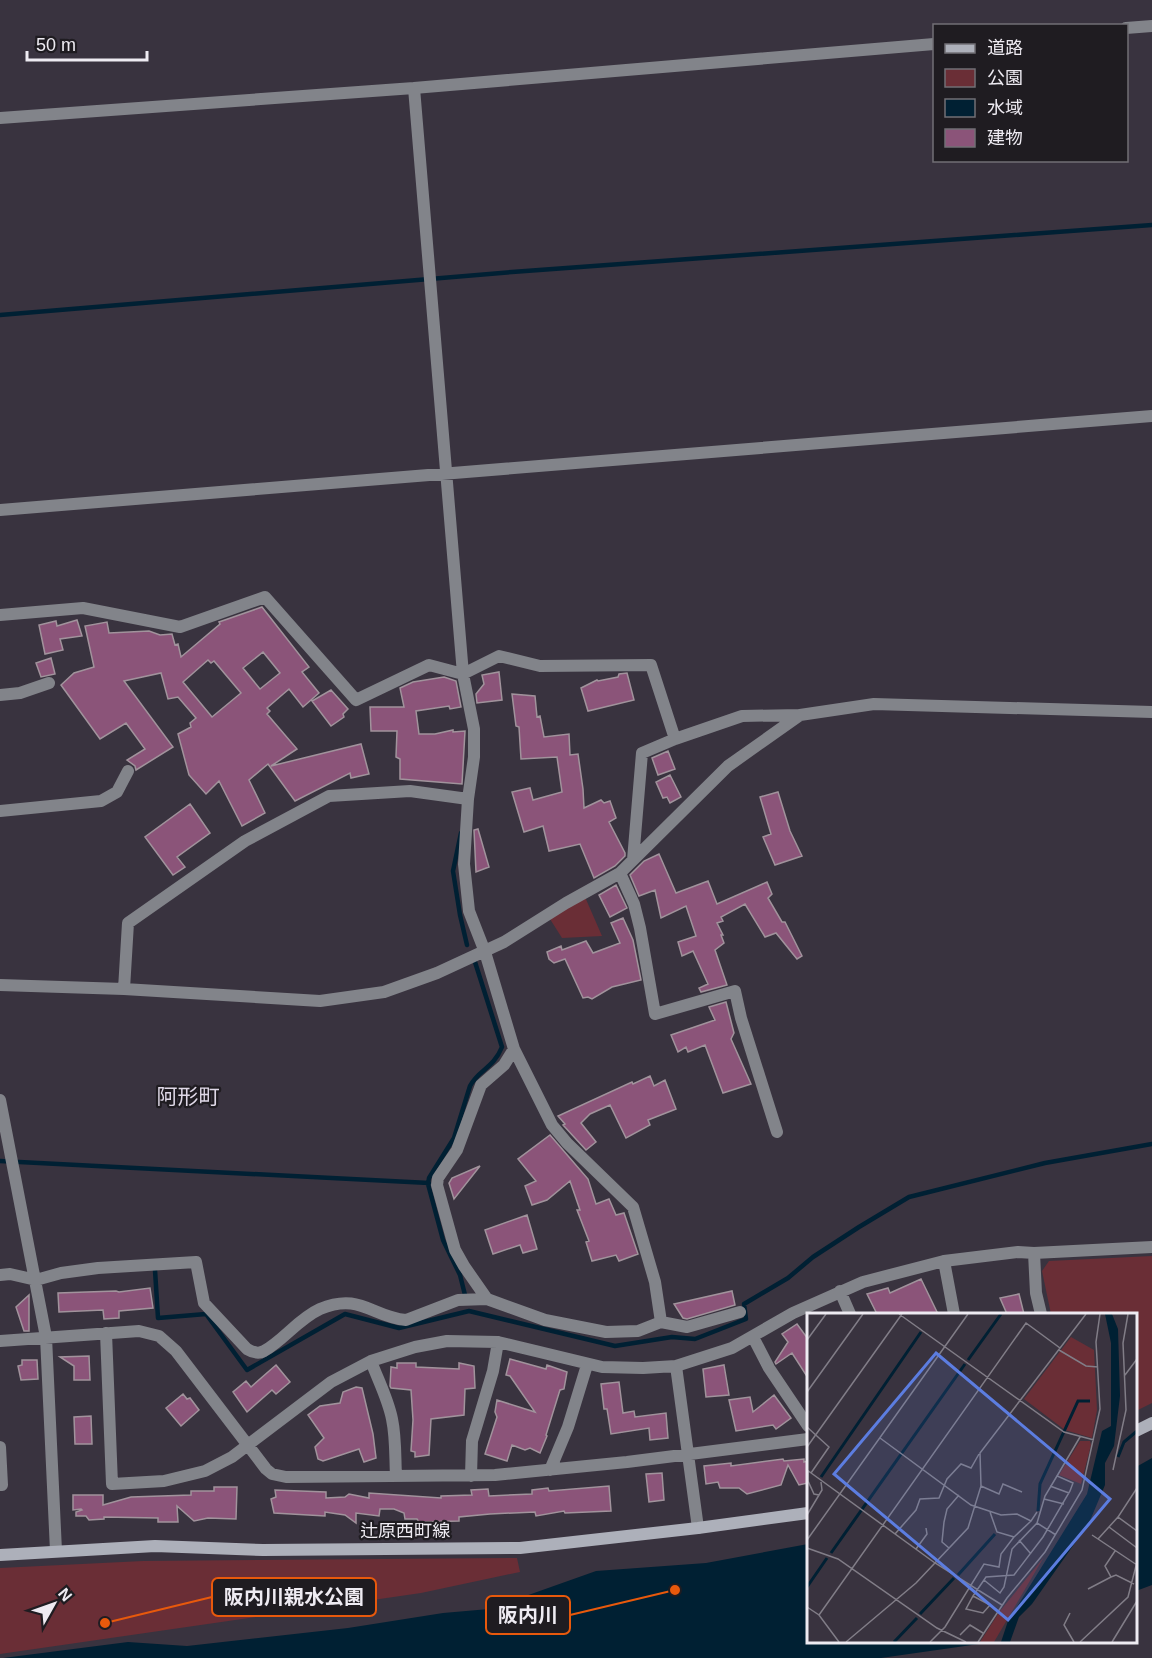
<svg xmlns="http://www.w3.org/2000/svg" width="1152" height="1658" viewBox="0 0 1152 1658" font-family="Arial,'Noto Sans JP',sans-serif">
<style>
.green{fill:#6a2e36}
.water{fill:#002033}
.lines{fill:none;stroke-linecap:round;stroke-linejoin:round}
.stream{stroke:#002033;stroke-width:4.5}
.building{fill:#8b5479;stroke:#a1939c;stroke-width:1.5;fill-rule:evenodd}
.street{stroke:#82848a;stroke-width:12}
.secondary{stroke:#adb0ba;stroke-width:12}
.labels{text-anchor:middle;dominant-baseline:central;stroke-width:4.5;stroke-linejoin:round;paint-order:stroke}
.street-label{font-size:18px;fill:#eeebf2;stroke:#1f1c21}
.quarter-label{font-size:21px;fill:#dfd8e7;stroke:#1f1c21}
.inset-river{fill:none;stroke:#002033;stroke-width:3}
.inset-road{fill:none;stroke:#817d87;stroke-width:1.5}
.view{fill:#5c7de0;fill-opacity:0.15;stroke:#5c7de0;stroke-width:3}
.inset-edge{fill:none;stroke:#eeebf2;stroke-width:3}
.leader{fill:none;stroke:#e8590c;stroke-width:2}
.callout-dot{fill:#e8590c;stroke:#1f1c21;stroke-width:2}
.callout{fill:#1f1c21;stroke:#e8590c;stroke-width:2}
.callout-label{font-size:20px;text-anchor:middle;font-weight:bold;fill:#eeebf2}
</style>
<rect width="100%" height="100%" fill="#39333f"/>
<path class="green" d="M585 897 602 936 562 938 550 919Z
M1152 1256V1403L1136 1411V1314H1051L1042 1271 1049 1261Z
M517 1558 520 1572 421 1593 0 1654V1568L143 1561Z"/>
<path class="water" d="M1152 1458V1585L1136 1591V1467Z
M808 1544V1642H993L881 1658H3L128 1642 187 1646 348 1628 443 1613 489 1609 596 1571 706 1563Z"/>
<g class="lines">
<path class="stream" d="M0 315 512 272 1152 225
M461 833 453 871 460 915 467 945
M0 1161 429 1183
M155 1270 158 1318 206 1314 247 1370 345 1314 399 1328 469 1311 615 1346 672 1337 695 1339 746 1319 744 1304 788 1278 813 1257 859 1227 909 1197 1045 1163 1152 1144
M466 1299 460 1275 443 1240 428 1184 429 1178 454 1138 470 1086C479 1069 493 1069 502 1047L475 962"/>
</g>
<path class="building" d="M262 607 309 667 302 672 319 693 303 707 289 689 267 708 270 711 267 714 297 749 271 766 361 744 369 774 351 778 350 773 295 801 268 764 249 780 265 813 242 826 219 781 206 794 189 775 178 734 191 727 190 723 196 718 178 697 168 699 161 673 124 681 173 747 136 770 135 766 127 760 145 749 126 723 100 739 61 685 74 673 94 667 85 626 107 622 109 633 149 631 160 635 172 634 175 645 178 644 181 657 220 624 219 622ZM263 652 280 673 260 689 243 668ZM208 660 211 663 214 661 241 693 212 717 183 682Z
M77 620 82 636 60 639 63 650 45 654 39 625 56 621 57 626Z
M51 658 55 674 41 677 36 663Z
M499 672 502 700 477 703 476 694 484 684 482 675Z
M627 673 634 700 588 711 581 688 597 680 598 681 618 677 619 674Z
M444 677 456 681 461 707 450 709 449 706 416 711 419 734H435L453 730V732L465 731 462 784 400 779V759L396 757 397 731H371L370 707H404L400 688 413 682Z
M331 690 348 709 343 714 344 717 331 726 312 701Z
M512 694 535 696 537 717 540 716 544 737 569 734 570 755 578 754 583 789 584 808 601 800 604 803 610 801 616 818 609 822 625 853V856L615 866 594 878 580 844 549 851 543 826 524 832 512 792 530 788 533 800 562 792 557 757 521 759 519 727 516 726Z
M668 751 675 769 658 775 652 758Z
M670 775 681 797 670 803 667 797 663 798 656 782Z
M778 792 790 831 802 856 775 865 763 837 771 834 760 797Z
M190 804 210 833 177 857 185 867 173 875 145 837Z
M478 829 489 867 476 872 474 830Z
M659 854 676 893 708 881 717 904 767 882 772 894 768 898 782 922H785L802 956 797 959 776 933 765 937 745 904 721 917 723 921 717 923 723 935H721L724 943 715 950 727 985 701 992 699 988 708 984 693 951 682 956 678 942 696 936 686 906 661 918 655 890 639 896 630 875 644 861Z
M616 885 627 908 610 917 599 895Z
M623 918 633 940 641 980 612 987 592 999 588 997 583 998 565 959 554 963 549 959 547 952 561 946 562 950 586 941 593 953 620 943 611 923Z
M726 1002 734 1033 731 1039 751 1084 723 1093 705 1045 688 1052 686 1047 678 1052 671 1035 715 1020 709 1007Z
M650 1076 654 1086 665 1080 676 1109 648 1120 650 1125 626 1138 610 1105 590 1114 581 1123 596 1142 586 1150 563 1125 565 1124 558 1116 632 1082 633 1084Z
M550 1135 588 1179 596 1204 609 1199 616 1215 624 1213 638 1254 619 1261 616 1255 592 1261 586 1242 589 1241 577 1210H580L570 1181 547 1200 532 1205 525 1186 536 1181 518 1159Z
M480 1166 454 1199 449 1183 452 1178Z
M527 1215 537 1249 523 1253 520 1245 493 1254 485 1230Z
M921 1279 938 1314H877L867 1294 888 1288 890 1293Z
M150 1288 153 1308 119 1311V1318L104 1319 103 1310 59 1312 58 1293 116 1291 119 1292Z
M732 1291 735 1305 687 1319 683 1318 674 1304Z
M1019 1294 1024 1314H1007L1000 1298Z
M29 1295V1331H24L16 1307Z
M797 1324 808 1339V1378L792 1353 776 1364 775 1362 788 1342 782 1334Z
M89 1356 90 1380H74V1366L60 1357Z
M510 1359 546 1369 547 1365 567 1372 564 1389 560 1390 559 1393 546 1435 547 1436 540 1453 530 1448 525 1450 512 1445 507 1461 485 1454 497 1417 495 1412 497 1400 535 1412 510 1376 506 1375Z
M22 1360H37L38 1379 21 1380 18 1366 22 1365Z
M397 1363H416V1367L459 1369V1363L474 1366 475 1388 465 1389 464 1415 431 1419 429 1455 415 1457V1452L411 1451 413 1420 411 1390 391 1388 390 1386 391 1367 397 1368Z
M276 1365 290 1382 276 1394 272 1390 247 1412 233 1392 246 1381 251 1387Z
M724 1365 729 1395 706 1397 703 1369Z
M619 1382 623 1413 634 1411 635 1417 666 1413 668 1438 650 1440 649 1428 611 1434 607 1409H604L601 1384Z
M356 1387 362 1388 373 1434 376 1458 364 1462 359 1449 323 1461 318 1459 315 1447 324 1438 308 1415 320 1406 340 1403 343 1392Z
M183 1394 187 1399 190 1398 199 1410 181 1426 166 1408Z
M774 1395 791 1418 776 1429 773 1425 736 1431 729 1400 750 1397 753 1412Z
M91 1416 92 1444H75L74 1417Z
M783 1459 784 1461 804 1459V1462L808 1461V1483L799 1485 788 1465 781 1485 747 1494 739 1488H720L718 1482 706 1484 704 1466 731 1463V1466Z
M662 1473 664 1500 649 1502 646 1474Z
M609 1486 611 1511 565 1513 564 1511 536 1516 535 1512 490 1514 459 1517V1521L419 1522 417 1519H405L404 1513 394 1509H380L379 1516 356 1513V1523L345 1515 325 1512V1516L274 1513 271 1499 276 1497 275 1490 326 1492V1498L345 1497 349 1494 369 1498V1493L441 1498V1496L472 1495 471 1490 488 1489 489 1496 532 1494V1490L548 1488 549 1491Z
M214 1487H237L236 1519 208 1518 194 1521 177 1506 178 1522H158V1518L104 1517V1519L89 1520 86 1516H76V1512L82 1510 81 1509 73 1510V1495H103V1505L131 1497 191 1495V1491H214Z"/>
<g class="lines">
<path class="street" d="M1126 28 1152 26
M414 88 463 674 474 729V757L468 799 464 864 469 911 485 952 514 1049 552 1125 567 1143 633 1207 655 1282 661 1322 687 1327 740 1312
M0 118 414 88 934 44
M0 510 1152 416
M0 615 83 608 180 627 265 597 356 700 429 665 463 674 499 656 540 666 651 665 675 739 742 716 800 715
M0 695 20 693 49 683
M0 811 101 801 117 792 128 771
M633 860 642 753 675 739
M620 873 634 904 640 928 655 1014 735 991 741 1018 777 1132
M0 985 124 989 320 1001 384 992 437 973 504 942 566 903 620 873 728 766 800 715 874 704 1152 712
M124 989 128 923 245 841 329 796 410 791 468 799
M0 1100 46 1337 56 1551
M944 1261 954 1314
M0 1275 10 1274 36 1280 61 1273 98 1268 196 1262 204 1303 247 1349C252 1352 259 1354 264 1351 284 1340 298 1319 320 1309 360 1292 372 1317 406 1320L458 1300 487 1299 464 1266 455 1250 437 1185 438 1178 457 1150 481 1085 504 1065 514 1049
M840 1291 850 1314
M487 1299 545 1320 606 1332 638 1331 661 1322
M1041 1314 1036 1293 1034 1253 1152 1247
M106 1333 112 1484 164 1481 205 1471 232 1457 331 1382 371 1361 415 1347 447 1341 498 1342 602 1367 643 1368 676 1366 732 1348 793 1313 863 1282 944 1261 1018 1252 1034 1253
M753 1337 769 1368 808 1426
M0 1341 139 1331 159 1336 176 1351 266 1469 272 1474 286 1477 495 1475 627 1462 808 1439
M371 1361C378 1380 388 1399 392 1419 396 1438 395 1457 396 1476
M676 1366 698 1528
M0 1447 2 1485H0
M550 1470 568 1427 587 1365
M471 1476 472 1441 493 1371 498 1342"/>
<path class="secondary" d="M1136 1431 1152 1423
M0 1555 155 1546 263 1550 520 1548 698 1528 808 1513"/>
</g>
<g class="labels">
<g class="street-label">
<text x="405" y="1531">辻原西町線</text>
</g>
<g class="quarter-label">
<text x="188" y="1096">阿形町</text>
</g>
</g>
<g transform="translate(807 1313)">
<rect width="330" height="330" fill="#39333f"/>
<path d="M264 24 287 37 290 97 285 125 258 117 217 86ZM273 128H283L284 132 274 171 252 162ZM237 244 187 329H173L193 298Z" fill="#6a2e36"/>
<path d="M298 1H305L311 16 313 83 307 133 298 150V172L282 210 225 291 212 304 203 329H194L201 308 280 181 295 118 304 113V30Z" fill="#002033"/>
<path class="inset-river" d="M161 47 194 1M311 144 317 129 330 118M14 164 114 19M231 198 233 171 271 88H283M24 240 158 51M151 262 188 221M0 274 20 245M113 301 147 265M87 329 110 305"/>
<path class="inset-road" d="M92 1 257 119 287 127M0 27 19 1M252 37 279 53 291 54M318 62 330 46M0 79 56 1M0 114 22 134 4 160M73 125 164 192 194 202 210 201 224 208 230 199M0 134 95 1M0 157 128 250 195 292M306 157 319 97 316 30 321 1M1 158V168L7 181 12 182M174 173 192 181 196 171 215 179M243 173 262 180M330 175 311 204 330 218M237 186 257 191M0 202 15 177 14 169M230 210 249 222M302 214 330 235M88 221 109 197 113 186 132 185 140 166 154 151 164 155 172 141M285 222 330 252M207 224 224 208M291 226 311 204M0 227 161 1M212 227 224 241M0 235 31 246 130 315 159 329M142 235 135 229 137 209 140 196 152 182M109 236 120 221 119 215M308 238 298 253 304 264 309 262 327 271M177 267 193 280 197 274 205 236 230 210 238 183 250 163M281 276 304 264M166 283 183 292 176 300 159 296 166 283 179 264 207 262 236 224 263 178 266 170 250 163 273 124M0 294 12 302 32 329M263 300 257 312 267 329M12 302 219 10 253 35M153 322 163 312 176 320M39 329 109 270 161 215 174 173 173 140 279 1M123 329 138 314 177 251 192 254 194 241 207 224 190 219 183 199M171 329 200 285 238 239 275 177 293 96 289 29 293 1M273 329 321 284 330 249M305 329 330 288"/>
<path class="view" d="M129 40 303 186 201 307 27 161Z"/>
<rect width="330" height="330" class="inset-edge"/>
</g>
<path class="leader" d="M105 1623L212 1597M675 1590L570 1615"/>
<g class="callout-dot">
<circle cx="105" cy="1623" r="6"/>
<circle cx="675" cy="1590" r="6"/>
</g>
<g class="callout">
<rect x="212" y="1578" width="164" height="38" rx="6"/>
<rect x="486" y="1596" width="84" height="38" rx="6"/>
</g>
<g class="callout-label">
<text x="294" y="1604">阪内川親水公園</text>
<text x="528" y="1622">阪内川</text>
</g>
<rect x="933" y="24" width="195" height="138" fill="#1f1c21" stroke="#726f75" stroke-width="1.5"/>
<rect x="945" y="44" width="30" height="9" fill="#adb0ba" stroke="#726f75" stroke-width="1.5"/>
<text x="987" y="54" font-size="18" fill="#eeebf2">道路</text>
<rect x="945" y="69" width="30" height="18" fill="#6a2e36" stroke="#726f75" stroke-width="1.5"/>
<text x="987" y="84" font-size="18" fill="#eeebf2">公園</text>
<rect x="945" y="99" width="30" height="18" fill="#002033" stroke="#726f75" stroke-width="1.5"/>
<text x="987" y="114" font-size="18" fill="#eeebf2">水域</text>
<rect x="945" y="129" width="30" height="18" fill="#8b5479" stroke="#726f75" stroke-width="1.5"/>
<text x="987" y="144" font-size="18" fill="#eeebf2">建物</text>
<g transform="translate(54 1604) rotate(50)" stroke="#1f1c21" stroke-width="4.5" paint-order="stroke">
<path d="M0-4.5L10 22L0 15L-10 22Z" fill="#eeebf2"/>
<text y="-9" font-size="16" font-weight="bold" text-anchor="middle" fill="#eeebf2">N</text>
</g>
<path d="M27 51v9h120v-9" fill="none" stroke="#eeebf2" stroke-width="3"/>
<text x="36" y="51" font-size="18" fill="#eeebf2" stroke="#1f1c21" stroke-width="4.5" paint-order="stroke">50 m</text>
</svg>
